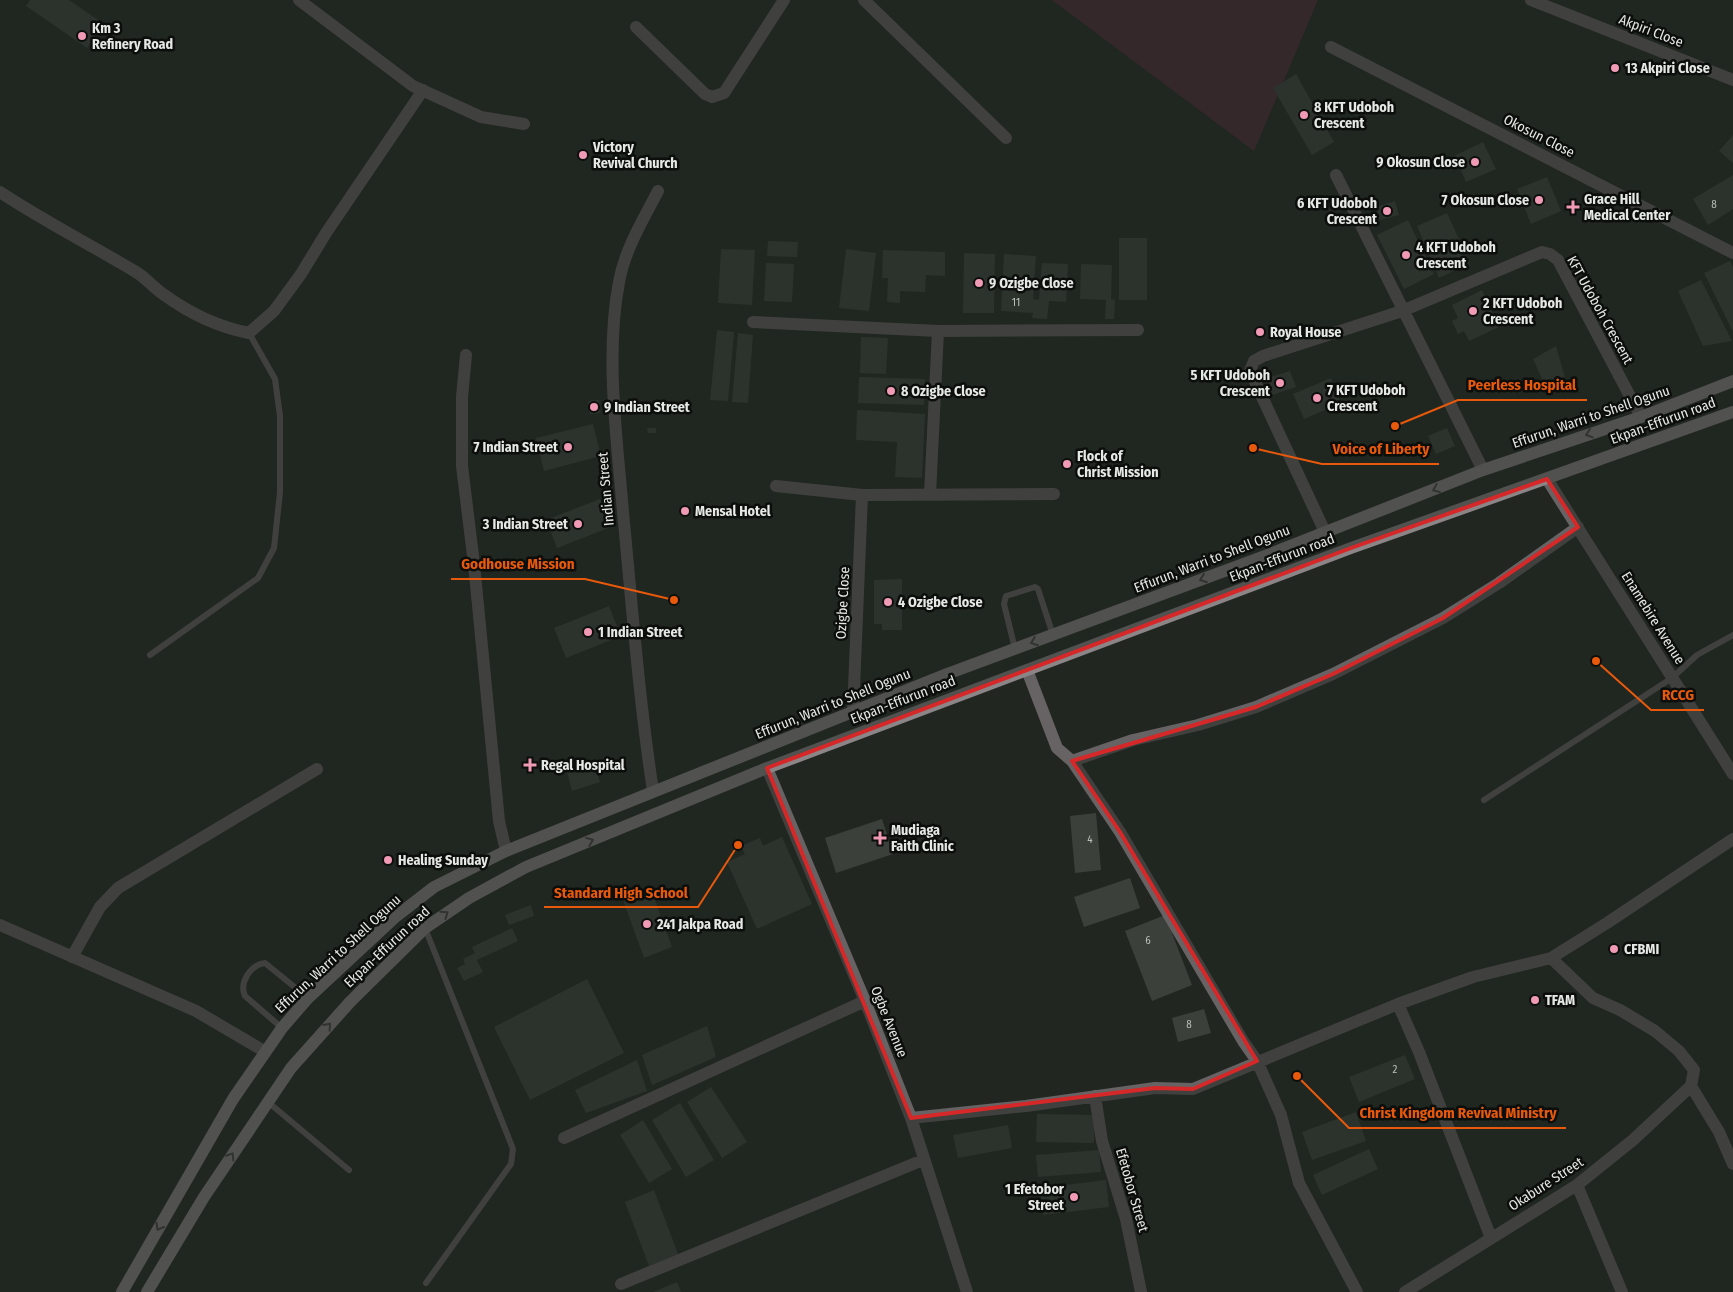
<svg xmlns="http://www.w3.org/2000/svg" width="1733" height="1292" viewBox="0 0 1733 1292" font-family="'Fira Sans Condensed',sans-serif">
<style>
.green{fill:#4c2a35}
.building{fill:#3b413a}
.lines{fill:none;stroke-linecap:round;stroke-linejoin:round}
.lane{stroke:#676263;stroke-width:6}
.street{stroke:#676263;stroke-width:12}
.secondary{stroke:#8c8587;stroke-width:12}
.oneway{stroke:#464443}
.marked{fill:none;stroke:#d62828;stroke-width:4;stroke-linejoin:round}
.poi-dot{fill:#f09ab5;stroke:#0c0e0c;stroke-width:2}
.labels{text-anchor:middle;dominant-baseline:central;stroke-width:5;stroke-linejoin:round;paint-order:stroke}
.number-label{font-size:11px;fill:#babfba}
.poi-label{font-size:14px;font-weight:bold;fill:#e5e9e5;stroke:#0c0e0c;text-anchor:start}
.street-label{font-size:14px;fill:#e5e9e5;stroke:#0c0e0c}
.leader{fill:none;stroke:#e8590c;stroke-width:2}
.callout-dot{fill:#e8590c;stroke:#0c0e0c;stroke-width:2}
.callout-label{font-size:15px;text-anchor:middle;font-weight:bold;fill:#e8590c;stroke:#0c0e0c;stroke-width:5;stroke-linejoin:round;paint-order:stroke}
</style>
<rect width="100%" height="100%" fill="#212620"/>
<path class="green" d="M1052 0H1318L1254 151Z"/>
<path class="building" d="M30 0H69L104 24 87 48 26 6Z
M1296 74 1334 142 1312 155 1273 88Z
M1733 135V163L1719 151Z
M1483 142 1496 169 1466 182 1454 156Z
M1733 175V209L1708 225 1693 199Z
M1547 177 1561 211 1531 224 1517 189Z
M1395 201 1399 215 1380 220 1376 207Z
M1447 213 1470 263 1439 278 1417 226Z
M1408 220 1434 274 1404 289 1377 235Z
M1119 238H1147V300H1119Z
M768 241 798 242 797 257 767 256Z
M721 249 755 250 752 305 718 303Z
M846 249 876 253 869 311 839 308Z
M883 250 945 252V276L926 275 925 292 900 291V303L887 302 888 278H882Z
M964 253 995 254 994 313H963Z
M1004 254 1036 256 1033 299 1039 300 1042 263 1068 264 1066 302 1049 301 1047 319 1032 318 1033 313 1001 311Z
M1730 261 1733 267V332L1704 273Z
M766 263 794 264 792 302 764 301Z
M1081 264 1112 265 1111 299 1115 300 1114 319H1105L1106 300 1080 299Z
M1701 280 1732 341 1703 346 1678 291Z
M1482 290 1499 327 1469 341 1464 331 1458 334 1452 321 1458 318 1452 305Z
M717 330 734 332 728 401 710 400Z
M738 333 753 335 748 403 732 402Z
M861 337 888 338 886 374 860 373Z
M1556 346 1568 388 1549 394 1533 359Z
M1290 371 1296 387 1269 396 1264 379Z
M859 377 925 379 924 405 858 403Z
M1331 378 1341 403 1304 419 1293 394Z
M599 400 600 413 590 414 588 401Z
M857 410 925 414 922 478 895 477 897 442 856 440Z
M593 424 601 456 544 471 536 438Z
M647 428H656V433H648Z
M1447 428 1455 446 1436 454 1428 436Z
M600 499 611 527 557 548 546 520Z
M902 579V630H882V624H874V580Z
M609 606 621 636 566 658 554 628Z
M594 764 600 782 572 791 567 772Z
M1096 813 1101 870 1075 873 1070 816Z
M882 819 893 854 836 873 825 838Z
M782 837 812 904 757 929 727 862 745 854 741 846 760 838 763 846Z
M1130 878 1140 908 1084 927 1074 897Z
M651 889 672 947 644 958 623 900Z
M531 905 534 916 509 925 505 915Z
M1165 915 1192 985 1152 1001 1125 931Z
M512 928 518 941 477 960 483 972 464 981 457 968 465 964 463 959 475 953 472 947Z
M587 979 624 1053 530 1100 494 1027Z
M1204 1009 1211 1033 1178 1042 1172 1018Z
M707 1026 716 1057 652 1085 642 1055Z
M1405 1055 1415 1079 1359 1102 1349 1077Z
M637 1060 647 1091 586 1113 575 1090Z
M711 1087 747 1142 722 1158 687 1102Z
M680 1103 714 1160 686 1177 652 1120Z
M1356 1112 1366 1141 1312 1160 1302 1132Z
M1037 1114 1095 1115 1094 1143 1036 1142Z
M643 1120 672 1169 649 1183 620 1135Z
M1008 1125 1012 1148 958 1158 953 1135Z
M1369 1149 1378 1169 1322 1195 1313 1175Z
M1099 1150 1101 1172 1038 1177 1036 1155Z
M1106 1180 1109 1207 1043 1215 1040 1188Z
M654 1190 678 1254 649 1266 625 1202Z
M677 1282 681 1292H653Z"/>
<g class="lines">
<path class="lane" d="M1015 649 1004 604 1006 596 1035 587 1038 589 1053 635
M150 655 258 578 274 548 280 492V416L275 379 249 333
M1484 800 1672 678 1697 655 1733 635
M425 928 513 1149 511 1164 426 1283
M282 1028 245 996C239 983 250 965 265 963L308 998
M268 1102 349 1170"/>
<path class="street" d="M299 0 413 86 481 117 524 124
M864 0 1006 138
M1531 0 1733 80
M636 27 705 94 712 97 724 93 784 0
M1331 47 1733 253
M1336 175 1483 470
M0 192C44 221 91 245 136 272 146 278 153 287 163 294 189 313 218 327 249 333L274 311 301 274 326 233 423 90
M753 322 938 331 1138 330
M466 355 462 397V466L474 564 499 821 506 851
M1547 479 1733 774
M776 486 862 495 1054 494
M930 494 938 331
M1325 532 1250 371 1254 361 1263 356 1402 311 1542 252 1550 254 1558 260 1641 417
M1027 670 1057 748 1072 761 1120 832 1243 1041 1257 1061 1281 1115 1299 1183 1357 1292
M853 713 862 495
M1072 761 1133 740 1198 725 1256 707 1333 674 1443 618 1499 583 1578 527
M767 768 865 1001 911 1118 967 1292
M653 791C639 699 632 606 623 512 617 439 605 355 619 282 625 249 643 220 658 191
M0 925 196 1011 264 1051
M72 957 100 907 118 888 317 769
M1551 958 1593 998 1620 1010 1655 1031 1679 1051 1694 1070 1691 1086 1719 1132 1733 1164
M1398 1004 1419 1052 1491 1238
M1095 1096 1102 1141 1126 1219 1141 1292
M911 1118 1026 1106 1155 1088 1193 1089 1398 1004 1473 977 1551 958 1607 923 1733 839
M564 1138 865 1001
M1577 1185 1622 1292
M621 1284 923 1160
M1405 1292 1577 1185 1633 1140 1691 1086"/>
<path class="secondary" d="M122 1292 233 1099 282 1028 308 998 394 918 434 887 506 851 947 674 1270 554 1483 470 1641 417 1733 381
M147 1292 204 1197 291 1068 350 1002 425 928 469 898 526 867 767 768 1351 548 1733 412"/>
</g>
<defs><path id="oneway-chevron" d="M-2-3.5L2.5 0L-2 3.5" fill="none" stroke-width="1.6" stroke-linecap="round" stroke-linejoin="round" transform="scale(1.25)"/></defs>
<g class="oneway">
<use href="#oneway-chevron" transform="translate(1589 434) rotate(161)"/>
<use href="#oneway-chevron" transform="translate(1436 489) rotate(158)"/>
<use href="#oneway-chevron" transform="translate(1203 579) rotate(160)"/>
<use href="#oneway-chevron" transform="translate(1034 642) rotate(159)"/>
<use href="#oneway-chevron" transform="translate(590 841) rotate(-22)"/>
<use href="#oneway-chevron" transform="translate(445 914) rotate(-35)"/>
<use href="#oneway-chevron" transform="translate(328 1026) rotate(-48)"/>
<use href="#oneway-chevron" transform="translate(231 1156) rotate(-57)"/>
<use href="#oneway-chevron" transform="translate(159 1227) rotate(120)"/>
</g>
<path d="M0 0H1733V1292H0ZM1547 479 1578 527 1443 618 1333 674 1256 707 1072 761 1120 832 1257 1061 1193 1089 1155 1088 911 1118 767 768 1351 548Z" fill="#212620" fill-opacity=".55" fill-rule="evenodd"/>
<path class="marked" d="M1547 479 1578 527 1443 618 1333 674 1256 707 1072 761 1120 832 1257 1061 1193 1089 1155 1088 911 1118 767 768 1351 548Z"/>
<g class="poi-dot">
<circle cx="82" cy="36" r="5"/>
<circle cx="1615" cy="68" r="5"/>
<circle cx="1304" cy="115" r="5"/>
<circle cx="583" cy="155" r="5"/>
<circle cx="1475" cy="162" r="5"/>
<circle cx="1539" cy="200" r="5"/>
<path d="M1570.5 199.5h5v5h5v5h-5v5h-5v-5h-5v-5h5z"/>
<circle cx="1387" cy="211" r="5"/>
<circle cx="1406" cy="255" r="5"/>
<circle cx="979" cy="283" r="5"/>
<circle cx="1473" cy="311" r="5"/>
<circle cx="1260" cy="332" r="5"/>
<circle cx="1280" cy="383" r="5"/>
<circle cx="891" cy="391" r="5"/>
<circle cx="1317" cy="398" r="5"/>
<circle cx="594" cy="407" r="5"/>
<circle cx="568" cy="447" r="5"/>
<circle cx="1067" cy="464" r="5"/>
<circle cx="685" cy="511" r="5"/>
<circle cx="578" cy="524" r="5"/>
<circle cx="888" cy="602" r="5"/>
<circle cx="588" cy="632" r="5"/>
<path d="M527.5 757.5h5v5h5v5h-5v5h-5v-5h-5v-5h5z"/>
<path d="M877.5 830.5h5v5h5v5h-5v5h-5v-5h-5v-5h5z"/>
<circle cx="388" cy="860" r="5"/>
<circle cx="647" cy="924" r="5"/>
<circle cx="1614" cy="949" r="5"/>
<circle cx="1535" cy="1000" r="5"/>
<circle cx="1074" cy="1197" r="5"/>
</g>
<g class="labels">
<g class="number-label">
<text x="1714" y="204">8</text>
<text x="1016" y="302">11</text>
<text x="1090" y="839">4</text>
<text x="1148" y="940">6</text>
<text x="1189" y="1024">8</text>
<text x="1395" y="1069">2</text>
</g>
<g class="poi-label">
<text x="92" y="28">Km 3<tspan x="92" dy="16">Refinery Road</tspan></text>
<text x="1625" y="68">13 Akpiri Close</text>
<text x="1314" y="107">8 KFT Udoboh<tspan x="1314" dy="16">Crescent</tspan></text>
<text x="593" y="147">Victory<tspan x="593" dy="16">Revival Church</tspan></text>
<text x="1465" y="162" text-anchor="end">9 Okosun Close</text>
<text x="1584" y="199">Grace Hill<tspan x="1584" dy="16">Medical Center</tspan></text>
<text x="1529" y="200" text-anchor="end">7 Okosun Close</text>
<text x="1377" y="203" text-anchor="end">6 KFT Udoboh<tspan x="1377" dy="16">Crescent</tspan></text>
<text x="1416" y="247">4 KFT Udoboh<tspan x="1416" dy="16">Crescent</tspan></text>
<text x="989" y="283">9 Ozigbe Close</text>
<text x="1483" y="303">2 KFT Udoboh<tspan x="1483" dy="16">Crescent</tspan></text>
<text x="1270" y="332">Royal House</text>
<text x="1270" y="375" text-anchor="end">5 KFT Udoboh<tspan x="1270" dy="16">Crescent</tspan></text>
<text x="1327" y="390">7 KFT Udoboh<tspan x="1327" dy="16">Crescent</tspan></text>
<text x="901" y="391">8 Ozigbe Close</text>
<text x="604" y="407">9 Indian Street</text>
<text x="558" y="447" text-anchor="end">7 Indian Street</text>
<text x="1077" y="456">Flock of<tspan x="1077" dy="16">Christ Mission</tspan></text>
<text x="695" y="511">Mensal Hotel</text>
<text x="568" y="524" text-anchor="end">3 Indian Street</text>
<text x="898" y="602">4 Ozigbe Close</text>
<text x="598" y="632">1 Indian Street</text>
<text x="541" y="765">Regal Hospital</text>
<text x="891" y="830">Mudiaga<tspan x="891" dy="16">Faith Clinic</tspan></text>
<text x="398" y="860">Healing Sunday</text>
<text x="657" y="924">241 Jakpa Road</text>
<text x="1624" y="949">CFBMI</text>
<text x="1545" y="1000">TFAM</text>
<text x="1064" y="1189" text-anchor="end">1 Efetobor<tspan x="1064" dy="16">Street</tspan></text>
</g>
<g class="street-label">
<text transform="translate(1651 31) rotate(21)">Akpiri Close</text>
<text transform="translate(1539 136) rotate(27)">Okosun Close</text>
<text transform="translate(1600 310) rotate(61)">KFT Udoboh Crescent</text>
<text transform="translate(1591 417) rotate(-19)">Effurun, Warri to Shell Ogunu</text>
<text transform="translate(1663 421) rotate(-20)">Ekpan-Effurun road</text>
<text transform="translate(606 489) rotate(-95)">Indian Street</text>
<text transform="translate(1282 558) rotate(-21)">Ekpan-Effurun road</text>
<text transform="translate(1212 559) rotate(-21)">Effurun, Warri to Shell Ogunu</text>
<text transform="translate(843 603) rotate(-87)">Ozigbe Close</text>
<text transform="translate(1653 618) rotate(58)">Enamebire Avenue</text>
<text transform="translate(903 700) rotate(-21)">Ekpan-Effurun road</text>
<text transform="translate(833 704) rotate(-22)">Effurun, Warri to Shell Ogunu</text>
<text transform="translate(387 947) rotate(-43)">Ekpan-Effurun road</text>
<text transform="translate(338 954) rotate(-43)">Effurun, Warri to Shell Ogunu</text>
<text transform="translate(889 1022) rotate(68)">Ogbe Avenue</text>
<text transform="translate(1546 1184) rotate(-33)">Okabure Street</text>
<text transform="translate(1132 1190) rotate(74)">Efetobor Street</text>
</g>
</g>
<path class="leader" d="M1395 426L1458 400H1587M1253 448L1322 464H1439M674 600L585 579H451M1596 661L1651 710H1704M738 845L698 907H544M1297 1076L1349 1128H1566"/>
<g class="callout-dot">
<circle cx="1395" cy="426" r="5"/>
<circle cx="1253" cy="448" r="5"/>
<circle cx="674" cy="600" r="5"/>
<circle cx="1596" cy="661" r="5"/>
<circle cx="738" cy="845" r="5"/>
<circle cx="1297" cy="1076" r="5"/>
</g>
<g class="callout-label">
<text x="1522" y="390">Peerless Hospital</text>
<text x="1381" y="454">Voice of Liberty</text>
<text x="518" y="569">Godhouse Mission</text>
<text x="1678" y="700">RCCG</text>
<text x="621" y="898">Standard High School</text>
<text x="1458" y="1118">Christ Kingdom Revival Ministry</text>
</g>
</svg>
